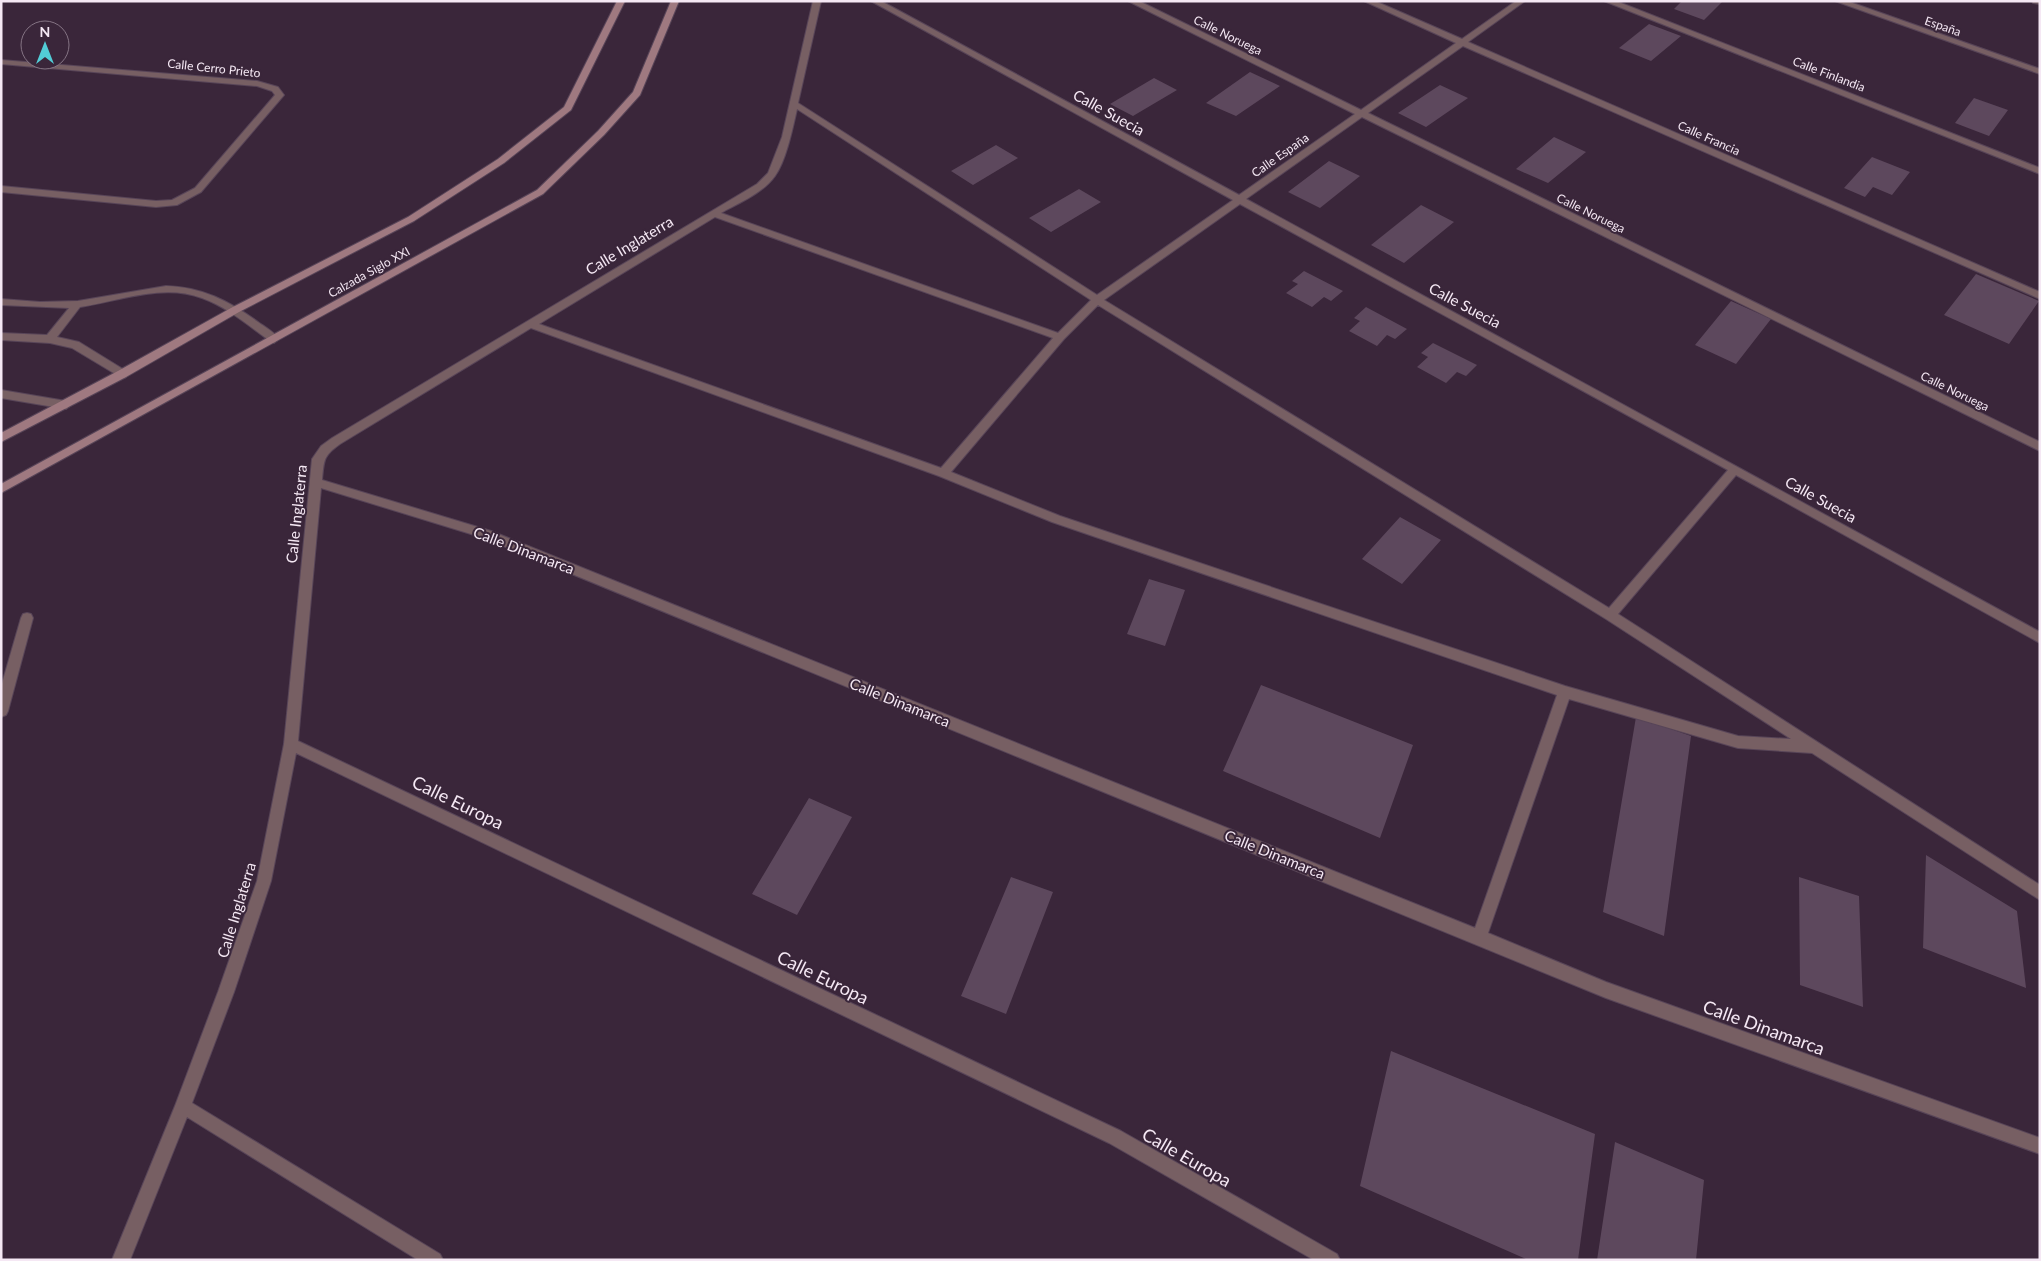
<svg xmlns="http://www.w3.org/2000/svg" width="2041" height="1261" viewBox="0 0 2041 1261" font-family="Lato,sans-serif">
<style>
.building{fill:#5d485d}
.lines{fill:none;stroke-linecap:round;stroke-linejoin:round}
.lane-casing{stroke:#584558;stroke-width:2}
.street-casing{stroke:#584558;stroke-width:2}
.secondary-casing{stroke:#584558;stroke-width:2}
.lane{fill:#775f63;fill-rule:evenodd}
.street{fill:#775f63;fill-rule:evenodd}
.secondary{fill:#9f7980;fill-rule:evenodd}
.labels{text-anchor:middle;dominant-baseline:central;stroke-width:4;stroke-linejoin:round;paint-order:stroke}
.far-street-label{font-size:12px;fill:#f5e8f4;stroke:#3a263a}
.street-label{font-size:15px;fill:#f5e8f4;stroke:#3a263a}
.near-street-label{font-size:18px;fill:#f5e8f4;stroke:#3a263a}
</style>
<rect width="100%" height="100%" fill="#3a263a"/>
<path class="building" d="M1682 1H1719L1722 2 1704 20 1674 9Z
M1649 24 1681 36 1651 61 1619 48Z
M1250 72 1280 86 1236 116 1206 103Z
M1154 78 1177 90 1133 116 1110 104Z
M1440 85 1468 98 1426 127 1398 113Z
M1974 98 2008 110 1989 136 1955 123Z
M1554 137 1586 152 1548 183 1516 169Z
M996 145 1018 158 973 185 951 171Z
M1872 157 1910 172 1892 195 1873 187 1865 197 1844 188Z
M1329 161 1360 176 1320 208 1288 192Z
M1079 189 1101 202 1051 232 1029 218Z
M1421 205 1454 222 1404 263 1371 245Z
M1304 271 1343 291 1331 301 1324 297 1312 307 1286 293 1298 284 1292 281Z
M1976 274 2039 301 2009 344 1944 315Z
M1731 301 1771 319 1736 364 1695 345Z
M1366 307 1407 329 1395 339 1387 335 1377 346 1349 331 1360 321 1354 318Z
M1433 343 1477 365 1466 376 1457 372 1446 383 1417 367 1428 357 1421 353Z
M1400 517 1441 540 1402 584 1362 559Z
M1149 579 1185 590 1165 646 1127 634Z
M1261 685 1413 745 1380 838 1223 771Z
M1636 717 1691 736 1664 936 1603 912Z
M809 798 852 817 797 915 752 894Z
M1926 855 2017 911 2026 988 1923 948Z
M1011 877 1053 892 1006 1014 961 996Z
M1799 877 1859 896 1863 1007 1800 985Z
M1391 1051 1595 1134 1578 1260H1528L1360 1186Z
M1615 1142 1704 1180 1696 1260H1597Z"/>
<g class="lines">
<defs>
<path id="lane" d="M1 390 66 401 71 405 66 409 1 398Z"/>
<path id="street" d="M813 1H821L798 103 1097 295 1233 200 871 1H881L1239 195 1355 114 1128 1H1139L1361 110 1456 43 1364 1H1375L1462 39 1516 1H1525L1468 42 2040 292V299L1463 46 1368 113 2040 442V451L1362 117 1246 199 2040 632V643L1736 475 1618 614 2040 885V900L1812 753 1738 748 1569 699 1488 933 1606 982 2040 1138V1154L1606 998 484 538 321 488 298 741 1121 1131 1337 1254 1340 1260H1314L1109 1143 296 753 271 881 234 992 192 1103 440 1254 443 1260H418L187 1117 130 1260H112L175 1106 218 992 257 881 284 744 312 459 321 446 332 438 757 184 768 173 782 137ZM797 109 1091 300 1058 333 721 213C739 203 763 193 775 176 786 161 793 127 797 109ZM1240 204 1728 470 1609 608 1104 300ZM715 217 1053 338 941 468 539 324ZM1098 305 1606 619 1791 739 1738 736 1565 686 1060 516 951 472 1064 339ZM531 328 939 476 1052 522 1557 695 1475 928 491 531 322 480C324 460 323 456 340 444Z
M1604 1H1616L2040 168V174Z
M1835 1H1847L2040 69V74Z
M2032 1H2040V4L2033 3Z
M1 60 257 81 278 87 284 95 201 192 177 205 156 207 1 192V186L156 201 172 200 195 188 275 95 272 91 257 86 1 64Z
M166 286C202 287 229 301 258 322 265 327 274 332 279 339L274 343 270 341C249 326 227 307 202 298 163 283 119 301 80 307L57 337 79 342 126 371V377L122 378 72 348 50 343 1 340V333L47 335 69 308 1 305V299L40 302 78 301Z
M27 613 31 614 33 618 8 711 6 715 1 717V687L21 618 23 614Z"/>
<path id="secondary" d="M617 1H625L571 110 504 163 414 221 239 312 126 377 1 442V433L118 371 231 308 408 217 498 159 564 107Z
M671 1H679L640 95 604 135 543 194 1 493V484L537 190 598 131 633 92Z"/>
</defs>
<use href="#lane" class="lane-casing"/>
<use href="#street" class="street-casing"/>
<use href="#secondary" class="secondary-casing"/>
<use href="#lane" class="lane"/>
<use href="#street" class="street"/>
<use href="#secondary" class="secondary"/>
</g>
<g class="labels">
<g class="far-street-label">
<text transform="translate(1943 26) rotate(19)">España</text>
<text transform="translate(1228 35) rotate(26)">Calle Noruega</text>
<text transform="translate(214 68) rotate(6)">Calle Cerro Prieto</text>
<text transform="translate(1829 74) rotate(21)">Calle Finlandia</text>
<text transform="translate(1709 138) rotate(24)">Calle Francia</text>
<text transform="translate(1280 155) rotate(-35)">Calle España</text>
<text transform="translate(1591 213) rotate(26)">Calle Noruega</text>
<text transform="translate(369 272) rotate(-29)">Calzada Siglo XXI</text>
<text transform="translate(1955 391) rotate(26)">Calle Noruega</text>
</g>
<g class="street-label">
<text transform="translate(1109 112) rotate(29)">Calle Suecia</text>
<text transform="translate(629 245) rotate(-31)">Calle Inglaterra</text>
<text transform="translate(1465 305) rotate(28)">Calle Suecia</text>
<text transform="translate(1821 499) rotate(29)">Calle Suecia</text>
<text transform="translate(296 514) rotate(-84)">Calle Inglaterra</text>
<text transform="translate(524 550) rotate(21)">Calle Dinamarca</text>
<text transform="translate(900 702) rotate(22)">Calle Dinamarca</text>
<text transform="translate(1275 854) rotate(22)">Calle Dinamarca</text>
<text transform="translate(236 910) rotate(-73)">Calle Inglaterra</text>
</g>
<g class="near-street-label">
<text transform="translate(458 802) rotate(26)">Calle Europa</text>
<text transform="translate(823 977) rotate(26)">Calle Europa</text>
<text transform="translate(1764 1027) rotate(20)">Calle Dinamarca</text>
<text transform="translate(1187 1157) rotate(30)">Calle Europa</text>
</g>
</g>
<rect width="2041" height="1261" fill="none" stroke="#f5e8f4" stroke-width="5"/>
<g transform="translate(45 45)"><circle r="24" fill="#3a263a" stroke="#857484"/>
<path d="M0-4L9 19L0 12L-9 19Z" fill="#52ccd6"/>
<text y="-8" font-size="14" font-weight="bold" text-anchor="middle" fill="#f5e8f4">N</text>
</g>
</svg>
